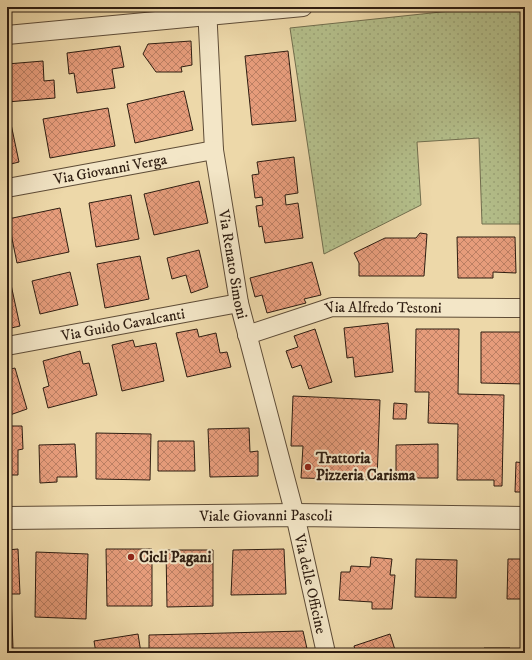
<svg xmlns="http://www.w3.org/2000/svg" width="532" height="660" viewBox="0 0 532 660" font-family="'IM FELL DW Pica',serif">
<style>
.green{fill:url(#green-dots);stroke:#716e4e}
.building{fill:url(#building-cross-hatch);stroke:#2e1d11}
.lines{fill:none;stroke-linecap:round;stroke-linejoin:round}
.minor-casing{stroke:#5e4c37;stroke-width:20}
.tertiary-casing{stroke:#5e4c37;stroke-width:24}
.minor{stroke:#f3e6c7;stroke-width:18}
.tertiary{stroke:#f3e6c7;stroke-width:22}
.poi-dot{fill:#8f2418;stroke:#f3e6c7;stroke-width:1.5}
.labels{text-anchor:middle;dominant-baseline:central;stroke-width:4;stroke-linejoin:round;paint-order:stroke}
.street-label{font-size:15px;fill:#2e1d11;stroke:#f3e6c7}
.poi-label{font-size:15px;font-weight:bold;fill:#2e1d11;stroke:#f3e6c7;text-anchor:start}
</style>
<defs>
<pattern id="green-dots" width="8" height="8" patternUnits="userSpaceOnUse"><rect width="8" height="8" fill="#b4bf8b"/><path d="M2 2h.1M6 6h.1" fill="none" stroke="#9ba477" stroke-width="1.8" stroke-linecap="round"/></pattern>
<pattern id="building-cross-hatch" width="8" height="8" patternUnits="userSpaceOnUse"><rect width="8" height="8" fill="#e69c7b"/><path d="M0 0l8 8M0 8l8-8" fill="none" stroke="#bb7f63"/></pattern>
</defs>
<rect width="100%" height="100%" fill="#edd8a9"/>
<filter id="stains"><feTurbulence type="fractalNoise" baseFrequency=".005" numOctaves="4"/><feColorMatrix values="0 0 0 0 .2 0 0 0 0 .09 0 0 0 0 .02 0 0 0 .5 -.17"/></filter>
<radialGradient id="worn" r=".72"><stop offset=".6" stop-color="#630" stop-opacity="0"/><stop offset="1" stop-color="#630" stop-opacity=".3"/></radialGradient>
<path class="green" d="M488 7H525V224H482L479 138 417 142 421 205 324 254 290 28Z"/>
<path class="building" d="M7 7H50L7 11Z
M191 41 192 65 181 67 182 72H156L143 54 148 44Z
M120 46 124 67 112 69 115 88 77 93 74 73 69 74 67 53Z
M288 51 296 121 252 125 245 56Z
M43 61 44 81 54 80 55 98 7 102V64Z
M184 91 193 130 135 143 127 104Z
M108 108 115 146 50 158 43 119Z
M7 124H11L19 162 7 165Z
M294 157 298 193 285 195 286 205 298 203 303 238 265 243 262 226 259 227 256 206 263 205 262 197 255 198 252 175 259 174 257 162Z
M199 181 208 223 154 235 144 194Z
M131 195 139 239 96 247 89 203Z
M60 208 69 252 17 263 8 219Z
M420 233 427 234 424 276H359V263L354 253 385 238H416Z
M457 237H515L516 273 493 272V278H458Z
M199 250 208 287 191 293 186 275 172 279 167 258Z
M140 256 149 299 105 308 97 264Z
M312 262 321 295 304 299 306 303 267 313 262 295 255 297 250 278Z
M70 272 78 305 40 314 32 281Z
M10 280 20 326 7 329V281Z
M388 323 393 372 355 377 353 357 347 358 344 328Z
M197 329 199 337 216 333 220 353 227 352 231 367 187 377 176 333Z
M315 329 332 382 309 389 301 365 292 368 286 351 298 347 294 336Z
M416 329H459L458 394 504 395 502 486H494V480H457L458 424 428 423 429 392H415Z
M481 332H525V384L481 383Z
M133 340 135 347 156 343 164 381 122 391 112 345Z
M80 351 83 364 89 363 97 395 48 408 43 388 49 386 43 361Z
M15 368 27 409 7 416V370Z
M293 396 380 400 377 480 301 478 303 446H291Z
M394 403 407 404 406 419H393Z
M7 426H22L23 449 18 450V475H7Z
M249 428 250 452 258 451V476L210 477 208 429Z
M96 433 151 434 150 480 96 479Z
M158 441H194L195 471H158Z
M75 444 77 477H57V482L40 483 39 445Z
M438 444V478H396V445Z
M516 462 525 463V492H515Z
M18 549 20 594H11L13 648 7 649V550Z
M106 549H152V606H107Z
M284 549 286 594 231 595 233 550Z
M166 550H213V606L167 607Z
M36 552 88 554 86 619 35 617Z
M371 557 392 559 390 575H395L392 609H372V602L339 600 341 572H350L351 566 370 567Z
M416 559 457 560 456 598 415 597Z
M508 559H525V599H507Z
M303 631 308 653H149V635Z
M138 634 141 653H96L94 641Z
M390 634 396 653H356L354 646Z
M484 648H510V653H483Z"/>
<g class="lines">
<defs>
<g id="minor">
<path id="s1" d="M207 7 214 150 239 303 295 515 326 653"/>
<path d="M7 35 303 7"/>
<path id="s2" d="M7 188 214 150"/>
<path id="s3" d="M247 335 332 307 525 308"/>
<path id="s4" d="M7 346 239 303"/>
</g>
<g id="tertiary">
<path id="s5" d="M7 518 295 515 525 518"/>
</g>
</defs>
<use href="#minor" class="minor-casing"/>
<use href="#tertiary" class="tertiary-casing"/>
<use href="#minor" class="minor"/>
<use href="#tertiary" class="tertiary"/>
</g>
<g class="poi-dot">
<circle cx="308" cy="467" r="4"/>
<circle cx="131" cy="557" r="4"/>
</g>
<g class="labels">
<g class="street-label">
<text stroke="none"><textPath href="#s2" startOffset="105">Via Giovanni Verga</textPath></text>
<text stroke="none"><textPath href="#s1" startOffset="259">Via Renato Simoni</textPath></text>
<text stroke="none"><textPath href="#s3" startOffset="141">Via Alfredo Testoni</textPath></text>
<text stroke="none"><textPath href="#s4" startOffset="118">Via Guido Cavalcanti</textPath></text>
<text stroke="none"><textPath href="#s5" startOffset="259">Viale Giovanni Pascoli</textPath></text>
<text stroke="none"><textPath href="#s1" startOffset="588">Via delle Officine</textPath></text>
</g>
<g class="poi-label">
<text x="316" y="458">Trattoria<tspan x="316" dy="17">Pizzeria Carisma</tspan></text>
<text x="139" y="557">Cicli Pagani</text>
</g>
</g>
<rect width="532" height="660" fill="none" stroke="#edd8a9" stroke-width="24"/>
<rect x="8" y="8" width="516" height="644" fill="none" stroke="#2e1d11" stroke-width="2"/>
<rect x="12" y="12" width="508" height="636" fill="none" stroke="#2e1d11"/>
<rect width="100%" height="100%" filter="url(#stains)"/>
<rect width="100%" height="100%" fill="url(#worn)"/>
</svg>
